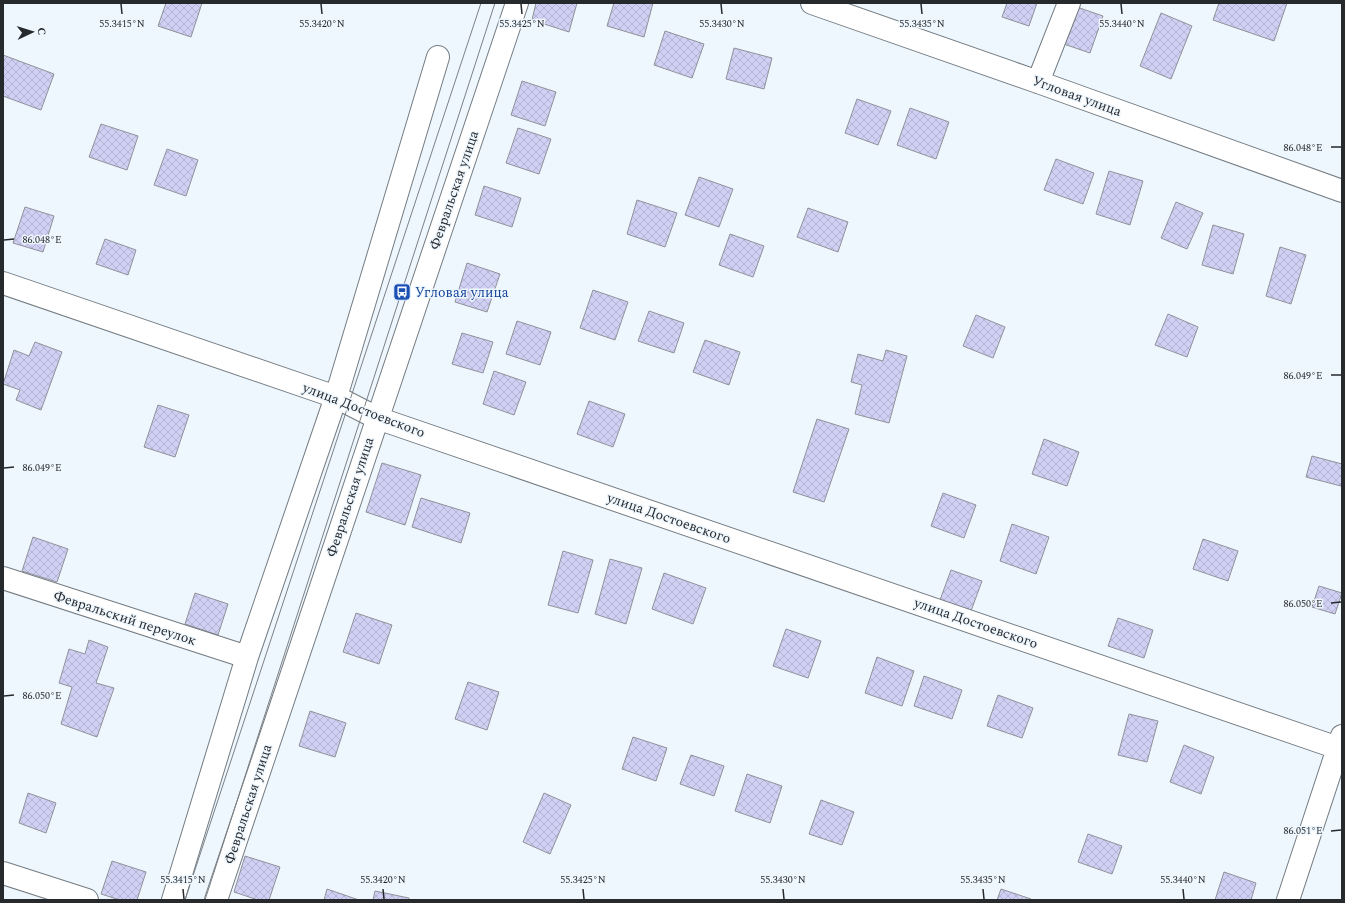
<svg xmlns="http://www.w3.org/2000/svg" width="1345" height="903" viewBox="0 0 1345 903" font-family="Spectral,serif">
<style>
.building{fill:url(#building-cross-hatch);stroke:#91919a}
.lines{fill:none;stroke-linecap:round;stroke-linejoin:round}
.minor-casing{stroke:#747c82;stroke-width:24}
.minor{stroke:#fff;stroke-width:22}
.tram{stroke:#7b8186;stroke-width:1}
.ticks{fill:none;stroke:#272a2d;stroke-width:1.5}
.labels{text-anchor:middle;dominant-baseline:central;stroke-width:3;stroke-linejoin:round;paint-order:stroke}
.street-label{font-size:14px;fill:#272a2d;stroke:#eef7fe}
.transit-label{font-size:14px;fill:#164399;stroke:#eef7fe;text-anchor:start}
.ticks-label{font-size:10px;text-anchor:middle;fill:#272a2d;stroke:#eef7fe;stroke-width:3;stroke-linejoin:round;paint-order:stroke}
</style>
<defs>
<pattern id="building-cross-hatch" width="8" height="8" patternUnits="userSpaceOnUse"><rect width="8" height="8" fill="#d0d0f4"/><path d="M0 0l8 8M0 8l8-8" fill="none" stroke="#b3b3d2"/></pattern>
</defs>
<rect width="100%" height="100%" fill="#eef7fe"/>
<path class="building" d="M166 3H202L191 37 158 26Z
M536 3H577L569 32 532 20Z
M614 3H653L644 37 607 26Z
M1007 3H1037L1029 26 1002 17Z
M1219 3H1287L1274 41 1213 20Z
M1074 6 1103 16 1090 53 1061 43Z
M1161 13 1192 26 1171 79 1140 66Z
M665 31 704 44 692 78 654 65Z
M734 48 772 58 764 89 726 79Z
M3 55 54 74 41 110 3 96Z
M522 81 556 92 545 126 511 115Z
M857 99 891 111 878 145 845 133Z
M910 108 949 122 936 159 897 145Z
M101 124 138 136 127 170 89 157Z
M518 128 551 139 539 174 506 163Z
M167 149 198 160 186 196 154 185Z
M1056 159 1094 173 1083 204 1044 190Z
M1109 171 1143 181 1130 225 1096 214Z
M699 177 733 189 719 227 685 215Z
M484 186 521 198 512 227 475 215Z
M637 200 677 213 665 247 627 234Z
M1176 202 1203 213 1187 249 1161 238Z
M25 207 54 216 43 252 13 243Z
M808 208 848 222 838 252 797 237Z
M1213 225 1244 234 1233 274 1202 265Z
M730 234 764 246 753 277 719 265Z
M105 239 136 250 128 275 96 264Z
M1280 247 1306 255 1291 304 1266 296Z
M467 263 500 274 487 312 455 302Z
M593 290 628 302 615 340 580 328Z
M649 311 684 323 674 353 638 341Z
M1168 314 1198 327 1187 357 1155 345Z
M976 315 1005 327 993 358 963 346Z
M517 321 551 332 540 365 506 354Z
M462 333 493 342 483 373 452 364Z
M705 340 740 352 729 385 693 372Z
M35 342 62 352 41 410 16 400 20 390 3 384 14 350 29 356Z
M886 350 907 356 889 423 855 414 862 385 851 382 858 354 883 361Z
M494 371 526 382 514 415 483 404Z
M589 401 625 414 613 447 577 434Z
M158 405 189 415 175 457 144 447Z
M817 419 849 429 824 502 793 492Z
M1044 439 1079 452 1067 486 1032 474Z
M1312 456 1342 464V480L1341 486 1306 477Z
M382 463 421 475 405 525 366 512Z
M943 493 976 505 964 538 931 526Z
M421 498 470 513 461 543 412 527Z
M1012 524 1049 537 1036 574 1000 561Z
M33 537 68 549 57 582 22 571Z
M1203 539 1238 551 1228 581 1193 569Z
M563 551 593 560 578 613 548 605Z
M610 559 642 568 626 624 595 614Z
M951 570 982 581 971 611 940 600Z
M664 573 706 588 693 624 652 609Z
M1319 586 1342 593 1335 614 1312 607Z
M195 593 228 604 218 635 185 624Z
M356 613 392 625 379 664 343 652Z
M1118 618 1153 630 1144 658 1108 646Z
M786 629 821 641 808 678 773 666Z
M89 640 108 647 96 683 114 688 97 737 61 724 72 687 59 683 69 649 85 654Z
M877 657 914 671 902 706 865 693Z
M924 676 962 690 952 719 914 706Z
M468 682 499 692 487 730 455 719Z
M998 695 1033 708 1022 738 987 726Z
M310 711 346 723 335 757 299 746Z
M1129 714 1158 721 1147 762 1118 755Z
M633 737 667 748 656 781 622 769Z
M1184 745 1214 757 1201 794 1170 782Z
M691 755 724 766 714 796 680 784Z
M747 774 782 786 770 823 735 811Z
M28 793 56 803 46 833 19 823Z
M544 793 571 805 550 854 523 842Z
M821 800 854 812 842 845 809 834Z
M1088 834 1122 846 1112 874 1078 862Z
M245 856 280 867 269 900H258L234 892Z
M112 861 146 872 137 900H120L101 894Z
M1224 872 1256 883 1251 900H1215Z
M327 889 359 900H324Z
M1001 889 1031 899V900H997Z
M375 891 409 898V900H373Z"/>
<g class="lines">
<defs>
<path id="minor" d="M812 3 1038 82 1342 191
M1038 82 1069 3
M3 283 336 397 377 418 1338 748
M3 578 247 657
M3 873 87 900
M173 900 247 657 336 397 438 57
M216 900 517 3
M1288 900 1342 736"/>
</defs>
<use href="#minor" class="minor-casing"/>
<use href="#minor" class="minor"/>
<path class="tram" d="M185 900 481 3
M205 900 495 3"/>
</g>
<path class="ticks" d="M121 4 122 14M321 4 322 14M521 4 522 14M721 4 722 14M921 4 922 14M1121 4 1122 14M1331 147H1341M4 240 14 239M1331 375H1341M4 468 14 467M1331 603 1341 602M4 696 14 695M1331 831 1341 830M183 889 184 899M383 889 384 899M583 889 584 899M783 889 784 899M983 889 984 899M1183 889 1184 899"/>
<defs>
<symbol id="bus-square" viewBox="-11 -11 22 22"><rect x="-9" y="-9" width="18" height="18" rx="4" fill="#1a4fb4" stroke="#eef7fe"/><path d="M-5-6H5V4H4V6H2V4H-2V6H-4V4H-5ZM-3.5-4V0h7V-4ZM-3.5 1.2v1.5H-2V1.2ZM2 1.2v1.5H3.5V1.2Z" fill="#fff"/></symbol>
</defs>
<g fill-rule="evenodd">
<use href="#bus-square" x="392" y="282" width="20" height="20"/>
</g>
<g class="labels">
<g class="street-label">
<text transform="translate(1077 96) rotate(20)">Угловая улица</text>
<text transform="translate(454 190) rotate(-71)">Февральская улица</text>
<text transform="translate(364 410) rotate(21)">улица Достоевского</text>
<text transform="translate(350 497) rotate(-72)">Февральская улица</text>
<text transform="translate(669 518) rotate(19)">улица Достоевского</text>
<text transform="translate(125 618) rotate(18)">Февральский переулок</text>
<text transform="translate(976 623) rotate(19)">улица Достоевского</text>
<text transform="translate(248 804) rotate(-72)">Февральская улица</text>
</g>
<g class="transit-label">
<text x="415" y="292">Угловая улица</text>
</g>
</g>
<g class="ticks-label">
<text x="122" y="27">55.3415°N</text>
<text x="322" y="27">55.3420°N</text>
<text x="522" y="27">55.3425°N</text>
<text x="722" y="27">55.3430°N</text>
<text x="922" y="27">55.3435°N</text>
<text x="1122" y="27">55.3440°N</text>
<text x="1303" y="151">86.048°E</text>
<text x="42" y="243">86.048°E</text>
<text x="1303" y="379">86.049°E</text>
<text x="42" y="471">86.049°E</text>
<text x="1303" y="607">86.050°E</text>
<text x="42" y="699">86.050°E</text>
<text x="1303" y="834">86.051°E</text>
<text x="183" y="883">55.3415°N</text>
<text x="383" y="883">55.3420°N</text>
<text x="583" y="883">55.3425°N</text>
<text x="783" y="883">55.3430°N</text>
<text x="983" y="883">55.3435°N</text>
<text x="1183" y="883">55.3440°N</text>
</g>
<rect width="1345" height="903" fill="none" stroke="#272a2d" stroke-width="8"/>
<g transform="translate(32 32) rotate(86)" stroke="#eef7fe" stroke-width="3" paint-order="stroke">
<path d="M0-3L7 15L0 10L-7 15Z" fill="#272a2d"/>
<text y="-6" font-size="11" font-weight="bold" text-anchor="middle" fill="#272a2d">С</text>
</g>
</svg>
